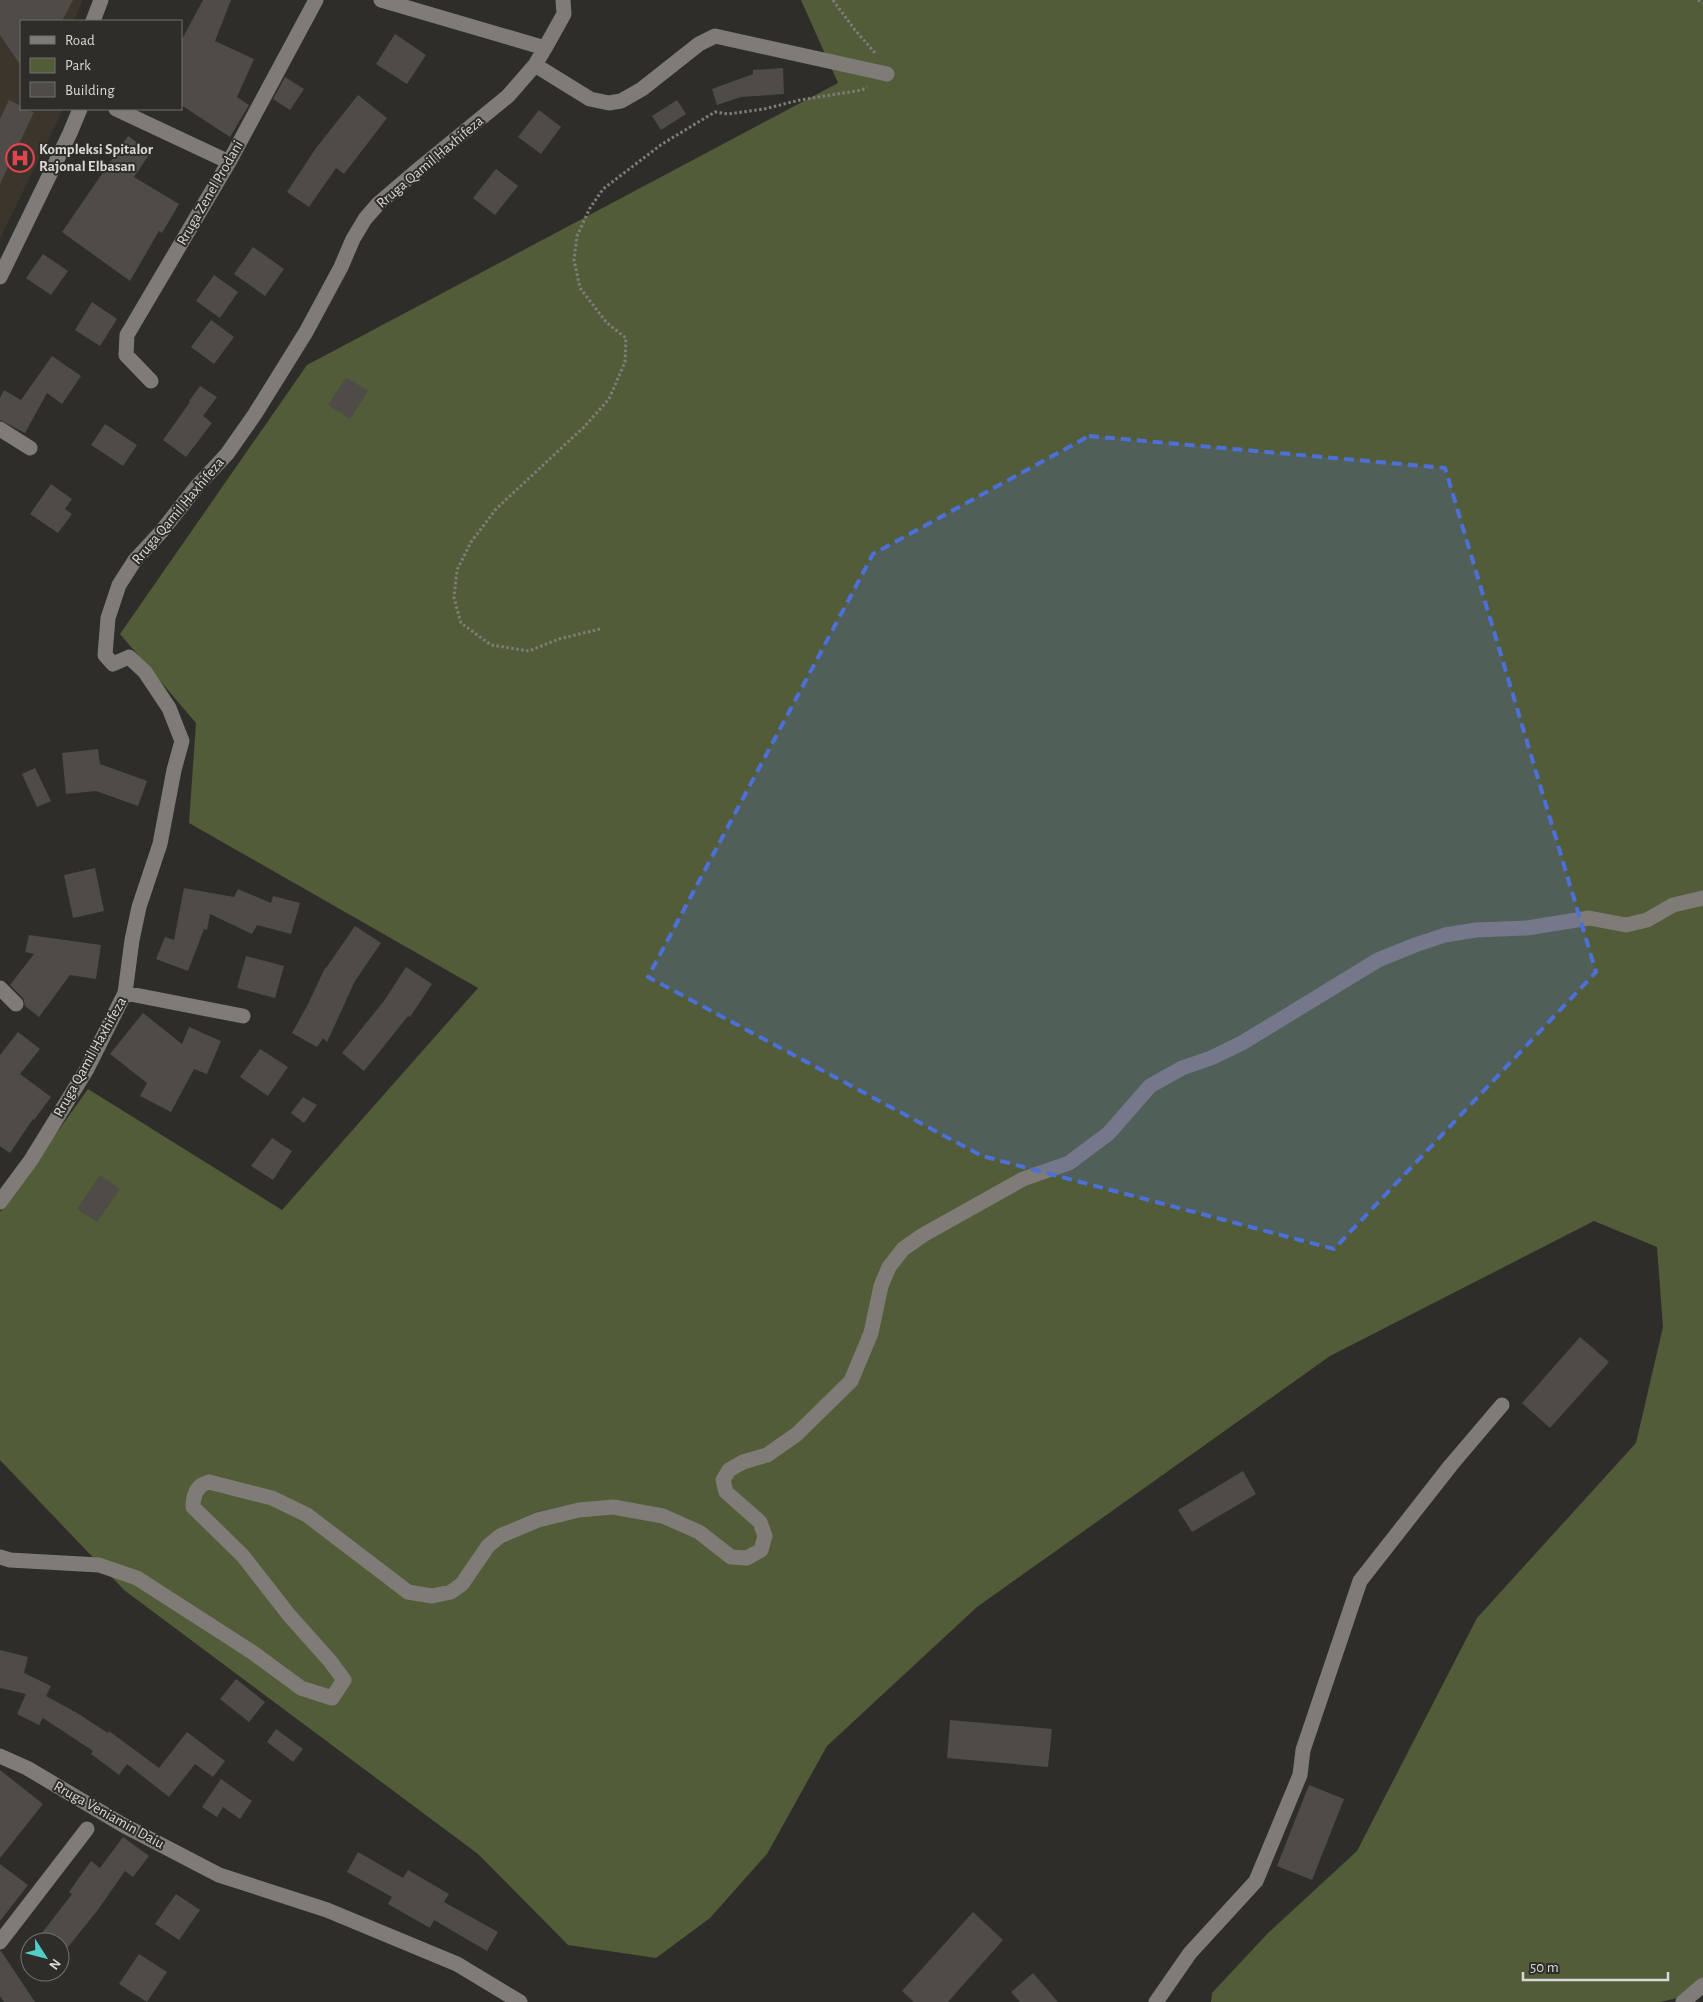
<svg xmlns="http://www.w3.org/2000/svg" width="1703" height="2002" viewBox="0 0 1703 2002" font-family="'Alegreya Sans',sans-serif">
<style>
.built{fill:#3c352c}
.green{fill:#525c39}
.building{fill:#4f4c48}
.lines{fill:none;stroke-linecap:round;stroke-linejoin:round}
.path{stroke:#7f7d7a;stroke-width:3;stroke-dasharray:2.5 2.5;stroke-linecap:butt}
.minor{stroke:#7f7b77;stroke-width:15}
.marked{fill:#4c70d8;fill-opacity:0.2;stroke:#4c70d8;stroke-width:4;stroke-dasharray:10 6;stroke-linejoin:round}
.labels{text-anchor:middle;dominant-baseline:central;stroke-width:4;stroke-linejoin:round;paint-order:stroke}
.poi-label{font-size:15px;font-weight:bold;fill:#dad8d6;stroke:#2f2d29;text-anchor:start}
.street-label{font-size:15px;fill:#dad8d6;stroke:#2f2d29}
</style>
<rect width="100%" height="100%" fill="#2f2d29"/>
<path class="built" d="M0 0H83L74 21H21V109H63L0 239Z"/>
<path class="green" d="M801 0H1703V1992L1660 2002H1211L1212 1993 1268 1933 1357 1851 1477 1618 1636 1443 1663 1327 1657 1247 1594 1221 1330 1356 977 1607 827 1746 767 1854 710 1918 656 1958 568 1945 478 1854 124 1590 0 1460V1212L88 1089 282 1210 478 988 189 823 196 723 120 634 307 365 838 83Z"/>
<path class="building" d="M0 0H73L62 21H21V66L0 35Z
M203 0H231L215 41 254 59 237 97 249 105 230 137 181 105V41Z
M395 34 426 55 407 84 376 64Z
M783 68 784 94 741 97 717 105 712 89 753 74V70Z
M285 77 304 89 290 110 273 99Z
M358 95 387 118 344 174 336 168 309 207 287 192 316 148Z
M9 100 21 106V109L34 112 0 184V119Z
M677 100 686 114 661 130 652 116Z
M539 110 561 127 541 154 518 137Z
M128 136 151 152 134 177 179 204 162 233 159 231 130 281 62 232Z
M496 169 518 186 495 215 473 198Z
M253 247 284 269 265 296 234 274Z
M43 254 68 271 51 295 26 278Z
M214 275 238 292 220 318 196 301Z
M92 302 117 319 100 346 75 330Z
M211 320 234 337 214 364 191 347Z
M52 356 81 376 62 404 47 393 25 433 0 420V398L4 390 21 400Z
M346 377 368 391 350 419 328 405Z
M200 386 217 397 203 416 212 423 186 457 163 440 190 402 189 401Z
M105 424 137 445 123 466 91 445Z
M51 484 72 499 65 509 72 514 58 533 30 514Z
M98 749 100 764 147 781 138 806 96 791 66 794 62 753Z
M35 768 51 801 37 807 22 774Z
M95 868 104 911 73 918 64 875Z
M184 888 234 897 238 889 271 903 273 896 300 903 291 934 257 925 252 934 210 914 207 930 204 929 188 971 156 959 165 937 174 940Z
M355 926 381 943 355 981 327 1042 323 1038 317 1047 292 1033 307 1006 325 968H326Z
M29 935 101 945 96 979 70 975 39 1017 25 1006 23 998 10 985 34 954 25 952Z
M246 956 284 966 275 998 237 988Z
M406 967 432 984 410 1017 408 1016 364 1071 342 1053 384 1001Z
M143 1013 182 1044 189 1027 221 1041 207 1074 194 1069 171 1112 140 1096 147 1083 110 1054Z
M18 1032 40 1049 20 1074 51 1097 34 1120 33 1119 10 1153 0 1146V1055Z
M260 1049 288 1067 268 1096 240 1077Z
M303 1097 317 1105 304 1123 291 1113Z
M272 1138 292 1151 273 1180 251 1166Z
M100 1175 120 1189 97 1222 77 1209Z
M1580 1337 1609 1362 1550 1428 1522 1403Z
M1243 1471 1256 1494 1192 1532 1178 1510Z
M0 1650 28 1657 24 1673 51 1686 46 1696 77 1713 108 1733 109 1731 159 1768 187 1732 225 1761 213 1777 195 1764 169 1797 127 1764 119 1775 91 1754 93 1751 43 1718 39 1725 17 1714 26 1694 0 1688Z
M236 1679 265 1702 249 1722 220 1699Z
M950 1720 1052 1729 1048 1767 947 1758Z
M276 1729 303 1749 293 1762 267 1742Z
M0 1770 43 1804 0 1858Z
M221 1779 252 1801 240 1819 223 1807 217 1817 202 1807Z
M1309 1785 1344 1799 1312 1880 1277 1866Z
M123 1837 149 1856 133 1877 125 1871 97 1911 60 1957V1942H35L72 1894 69 1892 91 1861 100 1868Z
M358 1852 403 1878 408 1870 449 1894 444 1902 498 1932 487 1951 434 1920 430 1928 388 1904 392 1897 347 1872Z
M0 1864 28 1885 0 1921Z
M176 1894 200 1910 179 1940 155 1924Z
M973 1912 1003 1940 948 2002H914L902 1991Z
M0 1951H1L35 2002H4L0 1996Z
M139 1954 167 1972 147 2002 119 1984Z
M1033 1973 1058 2002H1020L1011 1992Z"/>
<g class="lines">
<path class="path" d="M833 0 855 30 876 54
M1698 0 1703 3
M600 629 559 639 529 651 491 645 461 623 454 598 457 570 471 542 496 509 584 427 609 399 625 362 626 338 607 323 580 288 574 260 577 236 590 208 603 189 662 144 715 112 728 114 764 109 800 100 862 90 867 87"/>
<path class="minor" d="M381 0 545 48
M93 21 101 0
M535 65 590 99 609 103 621 101 642 89 699 44 715 36 887 74
M116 109 229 162
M0 277 70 133 80 109
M151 381 126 355 127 335 229 162 316 0
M0 429 30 448
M0 988 16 1004
M125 993 243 1016
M0 1202 31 1160 87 1069 125 993 132 940 139 907 160 844 174 770 182 741 169 708 145 672 129 657 113 664 105 655 108 618 119 585 135 560 161 532 198 485 227 454 255 414 306 332 341 267 353 239 365 219 378 204 420 168 508 96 535 65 545 48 564 14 563 0
M0 1557 10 1560 99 1565 137 1578 252 1652 301 1688 332 1698 344 1680 330 1661 289 1615 243 1556 193 1507C193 1495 197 1485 209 1482L272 1498 307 1515 408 1592 432 1596 451 1592 462 1584 488 1546 500 1536 538 1520 579 1510 613 1507 663 1516 699 1532 731 1557 747 1558 761 1550 765 1536 760 1522 726 1492 723 1480 729 1470 743 1462 767 1455 797 1434 851 1381 871 1333 881 1286 889 1267 903 1249 923 1235 1023 1179 1069 1163 1109 1133 1150 1086 1182 1068 1211 1058 1242 1043 1378 960 1415 945 1445 935 1476 930 1527 928 1589 918 1626 925 1647 920 1673 905 1703 898
M0 1756 27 1768 123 1825 219 1875 327 1910 457 1964 520 2002
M0 1942 87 1829
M1156 2002 1190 1953 1256 1881 1300 1775 1303 1750 1360 1581 1451 1465 1502 1405
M1683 2002 1703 1985"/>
</g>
<path class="marked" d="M1089 436 1445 468 1596 972 1334 1249 982 1156 648 977 873 554Z"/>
<defs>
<symbol id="hospital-ring" viewBox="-11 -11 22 22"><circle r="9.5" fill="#2f2d29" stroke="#e0444e" stroke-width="1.5"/><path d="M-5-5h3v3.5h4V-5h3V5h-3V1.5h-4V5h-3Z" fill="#e0444e"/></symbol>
</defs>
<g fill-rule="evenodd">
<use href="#hospital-ring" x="4" y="142" width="32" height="32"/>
</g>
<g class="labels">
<g class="poi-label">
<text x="39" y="149">Kompleksi Spitalor<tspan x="39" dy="17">Rajonal Elbasan</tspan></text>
</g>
<g class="street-label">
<text transform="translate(430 162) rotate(-40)">Rruga Qamil Haxhifeza</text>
<text transform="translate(210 193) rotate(-60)">Rruga Zenel Prodani</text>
<text transform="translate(178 511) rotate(-50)">Rruga Qamil Haxhifeza</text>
<text transform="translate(90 1057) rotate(-61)">Rruga Qamil Haxhifeza</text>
<text transform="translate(109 1815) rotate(29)">Rruga Veniamin Daiu</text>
</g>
</g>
<rect x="20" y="20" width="162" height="90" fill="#2f2d29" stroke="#73716e"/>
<rect x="30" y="36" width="25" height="8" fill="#7f7b77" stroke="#73716e"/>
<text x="65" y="45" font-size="15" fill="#dad8d6">Road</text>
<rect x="30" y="58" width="25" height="15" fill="#525c39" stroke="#73716e"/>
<text x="65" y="70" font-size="15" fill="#dad8d6">Park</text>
<rect x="30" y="82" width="25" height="15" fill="#4f4c48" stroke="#73716e"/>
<text x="65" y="95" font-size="15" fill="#dad8d6">Building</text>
<g transform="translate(45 1957) rotate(126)"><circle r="24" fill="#2f2d29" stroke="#73716e"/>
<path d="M0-4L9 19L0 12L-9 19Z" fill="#53cdca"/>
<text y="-8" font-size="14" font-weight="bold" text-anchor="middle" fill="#dad8d6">N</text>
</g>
<path d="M1523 1972v8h145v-8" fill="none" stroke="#dad8d6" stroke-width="2.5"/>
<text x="1530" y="1972" font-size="15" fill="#dad8d6" stroke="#2f2d29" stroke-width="4" paint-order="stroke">50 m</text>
</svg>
